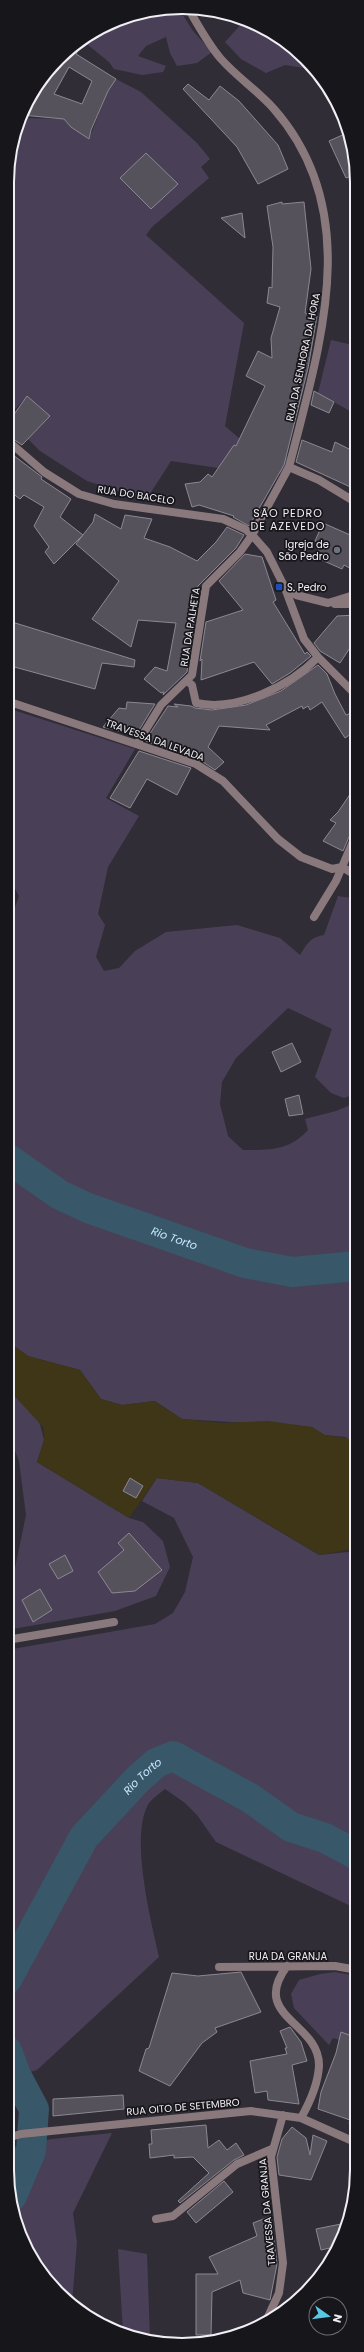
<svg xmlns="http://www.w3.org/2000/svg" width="364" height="2352" viewBox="0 0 364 2352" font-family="Poppins,sans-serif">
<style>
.green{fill:#494058}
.sand{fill:#3e3616}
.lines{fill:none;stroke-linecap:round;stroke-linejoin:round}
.river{stroke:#385769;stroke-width:30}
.building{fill:#56525c;stroke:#8c8893;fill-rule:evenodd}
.pedestrian{stroke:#8a797c;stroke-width:8}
.minor{stroke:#8a797c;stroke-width:8}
.primary{stroke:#e6c3c9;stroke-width:10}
.worship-dot{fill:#6b7280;stroke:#17161a;stroke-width:1.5}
.transit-dot{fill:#1a4fb4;stroke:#17161a;stroke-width:1.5}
.labels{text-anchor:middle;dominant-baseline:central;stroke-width:3.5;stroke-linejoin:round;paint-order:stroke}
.street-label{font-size:10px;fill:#f1eff5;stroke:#17161a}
.poi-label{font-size:10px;fill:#f1eff5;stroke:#17161a;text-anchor:end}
.neighbourhood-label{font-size:11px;letter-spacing:1px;fill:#f1eff5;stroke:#17161a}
.water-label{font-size:11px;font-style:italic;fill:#c6e8fe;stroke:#17161a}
.rim{fill:none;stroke:#f1eff5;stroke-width:2}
</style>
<rect width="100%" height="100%" fill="#302d36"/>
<path class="green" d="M179 9 193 31 212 52 197 63 177 66 170 53 166 37 146 46 138 56 166 66 163 72 142 75 114 69 109 62 83 41 126 16Z
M244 21 259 25 306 58 332 95 327 98 310 69 285 65 266 73 241 59 225 42Z
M116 79 141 92 197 143 210 159 201 167 209 178 152 227 146 235 244 323 225 426 240 439 291 459 289 467 280 474 234 445 218 468 171 461 146 500 87 481 40 451 28 439 50 416 27 396 9 416 7 412V170L21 118 64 119 71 127 89 139 108 91Z
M331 340 357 346V415L318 393Z
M7 708 135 749 106 798 139 816 108 867 98 914 105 925 96 957 104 971 119 968 135 951 166 932 237 925 280 938 300 955C307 944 310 937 324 935L338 896 357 899V1093L344 1098 331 1093 315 1077 332 1029 288 1008 236 1058 222 1082 220 1104 228 1136 243 1150C269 1150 289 1151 308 1130L305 1119 336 1111 355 1103 357 1104V1450L346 1437 324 1435 312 1427 182 1419 155 1401 122 1405 101 1399 80 1370 28 1356 7 1341V913H13L19 896 7 874Z
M7 1388 39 1421 44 1440 37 1462 129 1518 143 1522 163 1541 170 1567 156 1596 115 1611 7 1630V1581L15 1568 26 1515 19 1461 7 1431Z
M157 1478 198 1483 319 1555 357 1551V1909L216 1842 197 1815 185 1803 165 1789C160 1793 153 1798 149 1803 129 1835 151 1921 159 1957L37 2070 7 2079V1650L155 1624 173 1613 185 1592 193 1557 174 1518 142 1501Z
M335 1972 357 1976V2045L333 2038 329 2045 294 2008 291 1994 299 1980 320 1974Z
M354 2108H357V2128L348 2124Z
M112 2133 73 2213 77 2242 72 2303 58 2294 20 2237 7 2170V2148L52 2139Z
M118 2249 147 2254 150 2339 123 2332Z"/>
<path class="sand" d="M7 1341 28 1356 80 1370 101 1399 122 1405 154 1401 182 1419 222 1423 268 1421 312 1427 325 1435 357 1440V1548L320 1555 198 1483 157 1478 129 1518 37 1462 44 1440V1428L7 1388Z"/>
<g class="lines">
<g class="river">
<path id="s1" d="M7 1158 60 1195 88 1208 245 1263 292 1272 357 1266"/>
<path id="s2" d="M7 1979 84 1837 138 1779 156 1763 173 1756 250 1798 291 1827 325 1838 357 1855"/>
<path d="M7 2051 16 2075 34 2109 31 2151 12 2196"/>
</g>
</g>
<path class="building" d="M81 42 83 43 76 54 116 79 108 91 91 130 89 139 71 127 64 119 22 115 25 104 67 50ZM69 67 92 81 82 104 54 94Z
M188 84 209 100 220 86 239 101 278 145 288 169 258 184 237 147 183 89Z
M347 133 357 174 346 178 329 141Z
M146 153 178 184 151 209 120 178Z
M282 202V204L304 202 311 269 305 313 317 316 308 368 284 465 249 526 233 517 234 516 199 505 192 507 185 484 200 482 208 474 212 477 234 445 236 446 265 386 246 376 258 351 272 358 271 338 280 307 267 303 269 287 272 288 273 247 267 206Z
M242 213 245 238 221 218Z
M314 391 334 402 329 413 311 405Z
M27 396 50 416 22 445 7 435V418L15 413Z
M302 440 332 452 335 442 357 453V490L296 462Z
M7 448 14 453 13 455 42 477 41 479 71 499 60 517 83 535 54 564 45 552 49 547 34 526 44 507 24 495 20 499 7 489Z
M95 514 121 529 125 515 152 519 144 538 170 547 197 561 216 542 227 527 244 535 236 548 198 586 187 672 163 695 164 692 161 693 144 679 155 667 167 671 176 623 138 620 131 647 92 619 119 581 76 544 93 522Z
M323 523 357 538V572L344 565 342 569 315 557 321 544 315 541Z
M245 554 262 557 276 600 273 602 305 654 307 652 311 656 290 673 272 684 254 662 201 680 202 659 200 661 206 622 243 610 219 581Z
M357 615V637L340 663 320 651 314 643 337 616Z
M12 622 135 660 134 667 102 663 95 689 7 665V635Z
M318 665 327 674 335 694 346 715 357 711V730L345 738 322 702 310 710 308 706 303 709 302 706 266 725 270 730 219 726 208 747 224 762 215 770 197 758 145 741 168 706 178 707 174 704 191 706 195 708 212 710 246 705 281 691Z
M127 702 155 704 136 735 103 727 119 708 126 709Z
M139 751 191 768 177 795 147 779 130 808 110 798Z
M357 784V827L352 830 343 851 323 841 336 823 330 820 338 812Z
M292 1043 301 1062 281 1072 272 1052Z
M299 1095 303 1114 289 1116 285 1099Z
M130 1478 143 1486 136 1498 123 1491Z
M129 1533 162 1570 135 1591 112 1593 98 1572 124 1550 118 1543Z
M65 1555 73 1571 58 1579 49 1564Z
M40 1589 52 1610 33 1622 22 1600Z
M241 1972 261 2012 215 2028 217 2032 202 2043 170 2086 139 2071 146 2049 149 2048 172 1973 198 1976Z
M290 2027 301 2042 307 2061 292 2065 299 2104 268 2100 267 2091 255 2093 250 2061 287 2054 285 2048H287L280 2031Z
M341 2032 357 2038V2102L350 2120 318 2109 321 2092 336 2053Z
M123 2095 124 2109 53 2116V2099Z
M206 2125 208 2148 219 2140 227 2150 236 2143 244 2155 234 2160 180 2203 178 2201 209 2173 193 2157 174 2158V2155L150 2158 149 2144H152L151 2130Z
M292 2127 306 2138 310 2155 313 2135 327 2141 311 2180 279 2175 277 2157 282 2139Z
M224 2181 233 2192 196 2223 187 2212Z
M271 2216 277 2264 270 2300 243 2293 240 2280 212 2292 211 2335H196V2274H218L209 2257 257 2236 253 2223Z
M346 2223 339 2246 321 2250 316 2229Z"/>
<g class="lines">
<path class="pedestrian" d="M156 2219 173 2216 237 2164 272 2149"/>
<path class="minor" d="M188 8C198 25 208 44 221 59 237 77 258 91 274 109 360 207 324 331 295 444L289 467 252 535 267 552 285 588 296 595 328 603 357 594
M7 440 44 472 79 494 114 504 223 519 245 529 252 535 240 552 206 586 192 675 161 705 137 744
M289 467 319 480 357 503
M285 588 304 639 318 657 357 696
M335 604H357
M187 681 192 685 196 703C237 712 290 686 318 657
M7 701 196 764 223 781 278 839 301 857 332 869 342 867 357 876
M314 917 336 881 357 832
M7 1640 114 1622
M287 1966C249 2017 320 2022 319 2066 318 2084 310 2102 301 2118
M219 1967 335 1966 357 1970
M7 2138 21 2134 251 2111 301 2118 357 2143
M267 2319 279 2293 283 2263 271 2157 283 2115"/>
<path class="primary" d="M7 1532V1491"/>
</g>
<circle class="worship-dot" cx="337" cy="550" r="4"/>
<rect class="transit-dot" x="275" y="583" width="8" height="8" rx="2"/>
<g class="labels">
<g class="street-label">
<text transform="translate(303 357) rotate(-78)">RUA DA SENHORA DA HORA</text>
<text transform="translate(136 495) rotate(9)">RUA DO BACELO</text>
<text transform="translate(190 627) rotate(-81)">RUA DA PALHETA</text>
<text transform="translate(155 740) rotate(20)">TRAVESSA DA LEVADA</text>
<text x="288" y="1956">RUA DA GRANJA</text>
<text transform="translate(183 2107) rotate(-5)">RUA OITO DE SETEMBRO</text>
<text transform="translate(267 2212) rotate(-95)">TRAVESSA DA GRANJA</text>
</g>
<g class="poi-label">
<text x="329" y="544">Igreja de<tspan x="329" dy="12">São Pedro</tspan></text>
<text x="287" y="587" text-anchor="start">S. Pedro</text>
</g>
<g class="neighbourhood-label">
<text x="288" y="513">SÃO PEDRO<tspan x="288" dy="13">DE AZEVEDO</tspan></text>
</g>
<g class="water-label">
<text stroke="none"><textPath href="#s1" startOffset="187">Rio Torto</textPath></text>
<text stroke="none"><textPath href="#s2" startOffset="246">Rio Torto</textPath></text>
</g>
</g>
<path d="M0 0H364V2352H0ZM182 14H182A168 168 0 0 1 350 182V2170A168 168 0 0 1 182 2338H182A168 168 0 0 1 14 2170V182A168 168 0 0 1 182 14Z" fill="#17161a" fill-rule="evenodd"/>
<path class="rim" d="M182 14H182A168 168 0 0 1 350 182V2170A168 168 0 0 1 182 2338H182A168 168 0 0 1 14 2170V182A168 168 0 0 1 182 14Z"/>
<g transform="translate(328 2316) rotate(104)"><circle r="19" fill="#17161a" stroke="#6e6d72"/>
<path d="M0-3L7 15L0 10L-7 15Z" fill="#58c8e4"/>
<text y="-6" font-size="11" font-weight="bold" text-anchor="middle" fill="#f1eff5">N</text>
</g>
</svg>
